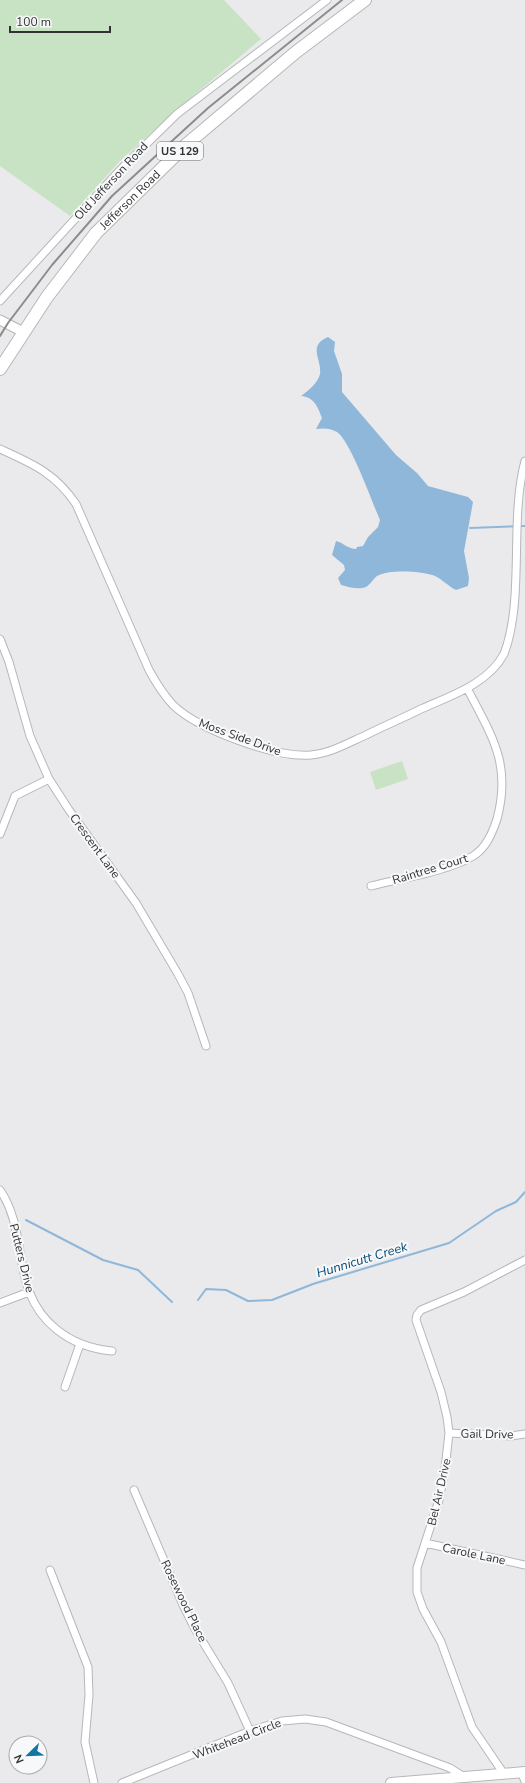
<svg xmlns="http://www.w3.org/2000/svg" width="525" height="1783" viewBox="0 0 525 1783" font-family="'Nunito Sans',sans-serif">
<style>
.green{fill:#c8e3c4}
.water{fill:#8fb7da}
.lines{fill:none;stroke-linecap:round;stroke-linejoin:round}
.stream{stroke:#8fb7da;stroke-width:2}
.minor-casing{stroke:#b6b7b9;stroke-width:9}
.tertiary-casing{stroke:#b6b7b9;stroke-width:11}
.secondary-casing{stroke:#b6b7b9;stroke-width:12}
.trunk-casing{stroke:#b6b7b9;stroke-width:14}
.minor{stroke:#fff;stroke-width:7}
.tertiary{stroke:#fff;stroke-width:9}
.secondary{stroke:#fff;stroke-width:10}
.trunk{stroke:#fff;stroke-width:12}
.rail{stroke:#8c8c8d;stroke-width:2}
.labels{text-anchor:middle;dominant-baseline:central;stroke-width:4;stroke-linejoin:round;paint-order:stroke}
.shield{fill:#f7f8f9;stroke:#6d6d6e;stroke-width:1}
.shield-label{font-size:11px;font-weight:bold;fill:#323233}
.street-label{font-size:12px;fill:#323233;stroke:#f7f8f9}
.water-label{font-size:13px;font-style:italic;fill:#064a76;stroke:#f7f8f9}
</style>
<rect width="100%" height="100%" fill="#eaeaec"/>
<path class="green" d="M0 0H224L261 39 175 111 120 161 70 216 0 166Z
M402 761 408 779 376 790 370 772Z"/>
<path class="water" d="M328 337 335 342 334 351 342 374V392L396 455 417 473 428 486 468 497 473 502 464 551 469 578 468 586 456 590C448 586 443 580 435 576 424 571 388 569 377 576 373 579 370 585 366 587 359 590 348 587 341 585L338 578 345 570 344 565 332 555 336 541C345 543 345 548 356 549L357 547 363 546 368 537 378 527 380 520C372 502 351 442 337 432 330 428 324 428 316 429L322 418C318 407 314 397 301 396 308 391 318 383 320 374 322 359 307 346 328 337Z"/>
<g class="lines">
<path class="stream" d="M470 528 525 526
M26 1220 103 1260 138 1270 172 1302
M198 1300 206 1289 226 1290 248 1301 272 1300 313 1284 449 1243 496 1211 516 1202 525 1192"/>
<defs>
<path id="minor" d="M0 301 119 171 177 114 327 0
M0 449C33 464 55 473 76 504L149 670C156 683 163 694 173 705 199 730 276 758 311 755 331 753 348 743 366 735 384 726 403 718 421 709 450 696 488 684 504 654 525 599 509 520 525 461
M0 639 9 662 30 736 49 779 69 810 136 903 178 974 188 993 206 1046
M0 834 15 796 49 779
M371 886C399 879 449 871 473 856 486 848 492 834 497 819 512 763 491 735 467 688
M0 1190C30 1234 9 1291 56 1329 73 1343 91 1349 112 1351
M0 1303 29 1292
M65 1387 80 1344
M449 1433 511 1436 525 1434
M134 1490 183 1605 195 1629 228 1683 250 1731
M425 1543 525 1565
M50 1570 88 1667 89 1695 85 1742 94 1783
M521 1772 525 1781
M504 1774 472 1727 441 1642 423 1609 417 1592V1568L439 1500 445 1469 449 1433 447 1417 441 1392 416 1320 417 1315 421 1310 464 1292 525 1260
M122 1783 250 1731 282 1721 305 1719 326 1722 450 1768 464 1777"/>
<path id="tertiary" d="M0 320 23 332"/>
<path id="secondary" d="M391 1783 525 1772"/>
<g id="trunk">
<path id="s1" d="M0 369 47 297 96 233 187 144 296 52 365 0"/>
</g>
</defs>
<use href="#minor" class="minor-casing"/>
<use href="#tertiary" class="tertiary-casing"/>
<use href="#secondary" class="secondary-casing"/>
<use href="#trunk" class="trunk-casing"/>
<use href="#minor" class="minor"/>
<use href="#tertiary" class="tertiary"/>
<use href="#secondary" class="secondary"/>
<use href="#trunk" class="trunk"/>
<path class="rail" d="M0 336 8 323 52 265 112 196 208 108 342 0"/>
</g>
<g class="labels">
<rect class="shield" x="157" y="142" width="46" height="18" rx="3"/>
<g class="shield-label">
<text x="180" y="151">US 129</text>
</g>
<g class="street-label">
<text transform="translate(111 181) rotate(-47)">Old Jefferson Road</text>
<text stroke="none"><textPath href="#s1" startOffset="214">Jefferson Road</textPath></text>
<text transform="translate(240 737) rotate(20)">Moss Side Drive</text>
<text transform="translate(95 846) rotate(54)">Crescent Lane</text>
<text transform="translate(430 869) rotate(-17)">Raintree Court</text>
<text transform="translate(22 1258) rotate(76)">Putters Drive</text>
<text transform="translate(487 1434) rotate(1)">Gail Drive</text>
<text transform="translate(439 1492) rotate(-77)">Bel Air Drive</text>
<text transform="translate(474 1554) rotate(12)">Carole Lane</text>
<text transform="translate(184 1601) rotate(64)">Rosewood Place</text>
<text transform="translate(237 1739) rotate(-21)">Whitehead Circle</text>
</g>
<g class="water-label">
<text transform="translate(362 1260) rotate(-17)">Hunnicutt Creek</text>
</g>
</g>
<g transform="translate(28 1755) rotate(247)"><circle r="19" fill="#f7f8f9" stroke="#a8a9aa"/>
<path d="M0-3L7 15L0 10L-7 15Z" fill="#1077a2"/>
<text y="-6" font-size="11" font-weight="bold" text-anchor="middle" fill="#323233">N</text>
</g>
<path d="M10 26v6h100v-6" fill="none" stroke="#323233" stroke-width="2"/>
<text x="16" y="26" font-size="12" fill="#323233" stroke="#f7f8f9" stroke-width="3" paint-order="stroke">100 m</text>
</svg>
